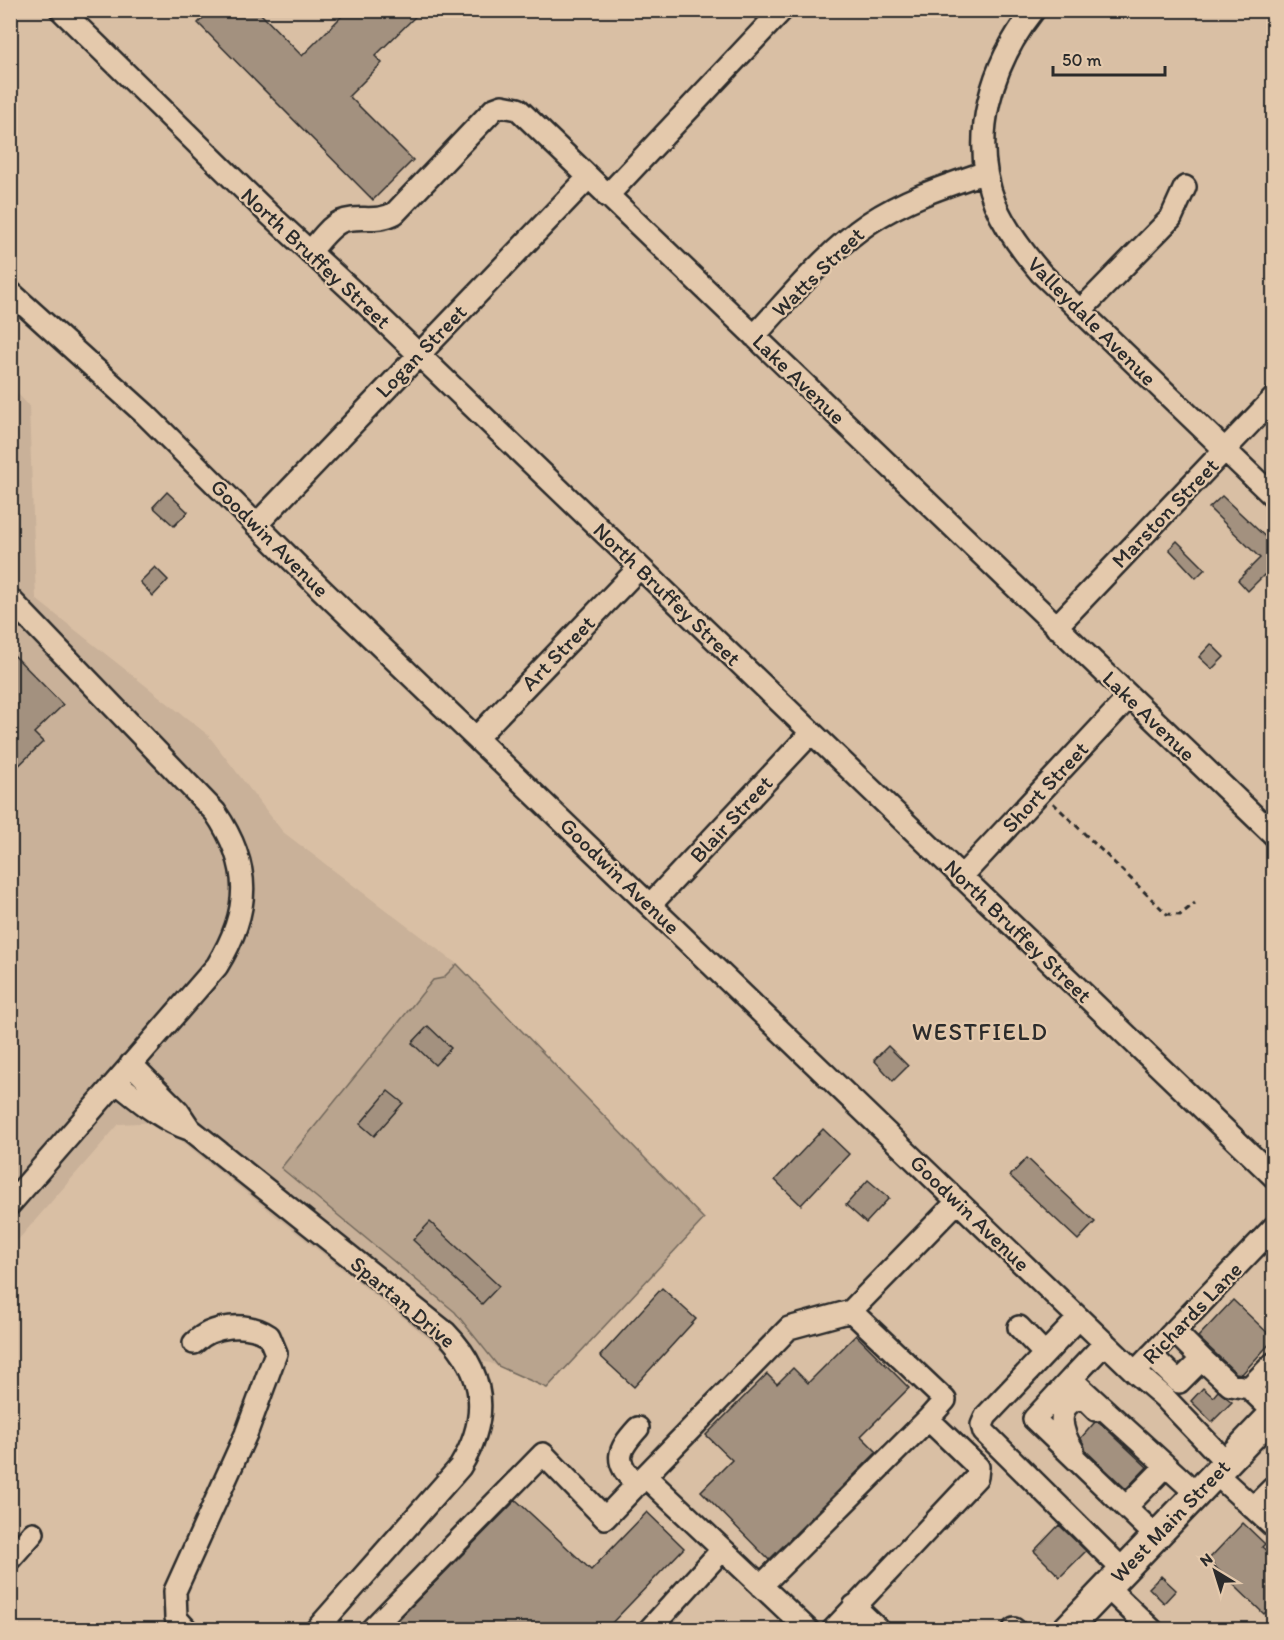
<svg xmlns="http://www.w3.org/2000/svg" width="1284" height="1640" viewBox="0 0 1284 1640" font-family="Itim,sans-serif">
<style>
.built{fill:#c9b199}
.green{fill:#b9a48e;stroke:#72685c;stroke-width:1.5}
.building{fill:#a3917f;stroke:#2b2b2b;stroke-width:1.5}
.lines{fill:none;stroke-linecap:round;stroke-linejoin:round}
.minor-casing{stroke:#2b2b2b;stroke-width:26}
.major-casing{stroke:#2b2b2b;stroke-width:32}
.path{stroke:#2b2b2b;stroke-width:3;stroke-dasharray:6 4.5;stroke-linecap:butt}
.minor{stroke:#e4c9ac;stroke-width:21}
.major{stroke:#e4c9ac;stroke-width:27}
.labels{text-anchor:middle;dominant-baseline:central;stroke-width:4.5;stroke-linejoin:round;paint-order:stroke}
.street-label{font-size:22px;fill:#2b2b2b;stroke:#e4c9ac}
.neighbourhood-label{font-size:24px;letter-spacing:1.5px;fill:#2b2b2b;stroke:#e4c9ac}
</style>
<rect width="100%" height="100%" fill="#d9bfa4"/>
<filter id="ink" filterUnits="userSpaceOnUse"><feTurbulence type="fractalNoise" baseFrequency=".0167" numOctaves="2"/><feDisplacementMap in="SourceGraphic" scale="12" xChannelSelector="R" yChannelSelector="G"/><feConvolveMatrix kernelMatrix="1 2 1 2 8 2 1 2 1" color-interpolation-filters="sRGB"/></filter>
<g filter="url(#ink)">
<path class="built" d="M10 385 29 406 36 599 208 735 283 832 457 964 704 1219 547 1388 490 1363 447 1353 158 1122 119 1124 11 1248Z"/>
<path class="green" d="M457 964 704 1219 547 1388 498 1366 455 1312 281 1168 433 980 443 978Z"/>
<path class="building" d="M211 10H257L302 56 348 10H422L375 56 382 63 349 96 413 160 373 200 198 23Z
M167 492 188 512 174 526 153 507Z
M1222 496 1274 545V584L1264 575 1248 591 1238 580 1260 558 1209 508Z
M1177 541 1205 569 1196 578 1169 549Z
M155 567 168 580 153 596 140 582Z
M1211 644 1224 657 1212 669 1199 657Z
M10 651 63 705 34 733 43 742 10 774Z
M428 1026 451 1048 435 1065 412 1043Z
M888 1046 908 1066 893 1081 874 1060Z
M388 1091 403 1103 374 1136 360 1124Z
M823 1129 849 1154 801 1205 775 1180Z
M1027 1158 1095 1222 1078 1240 1010 1176Z
M868 1180 889 1198 866 1223 846 1205Z
M430 1222 499 1286 482 1304 413 1240Z
M662 1288 696 1319 634 1387 600 1356Z
M1233 1300 1274 1339 1242 1374 1236 1373 1198 1337Z
M856 1335 909 1388 861 1436 877 1452 769 1560 701 1491 732 1460 706 1435 767 1374 777 1384 793 1368 808 1383Z
M1203 1388 1213 1397 1218 1391 1232 1402 1212 1422 1191 1401Z
M1095 1422H1099L1147 1467 1126 1489 1086 1451 1081 1438Z
M516 1500 591 1570 647 1512 684 1548 606 1629H389Z
M1243 1523 1265 1544 1262 1547 1274 1557V1604L1264 1614 1208 1560Z
M1059 1525 1086 1551 1060 1577 1034 1551Z
M1161 1576 1176 1590 1164 1603 1149 1588Z"/>
<g class="lines">
<defs>
<path id="minor" d="M61 10 268 213 361 299 1274 1177
M1034 10C991 64 969 138 995 204 1006 230 1023 252 1041 273L1274 497
M607 196 782 10
M310 252C318 243 328 228 340 222 358 214 375 224 395 213L494 109 502 106 518 109 1274 835
M10 292 145 414 321 589 1135 1372 1164 1397 1226 1462
M1080 311 1171 218 1185 187
M754 336C790 298 825 253 869 223 905 199 945 186 986 172
M256 525 588 178
M10 599 215 812C252 866 251 911 217 966L10 1204
M1056 627 1274 398
M476 738 639 568
M961 877 1129 697
M650 905 811 733
M131 1064 178 1111 190 1129 446 1333C486 1374 490 1418 460 1467L316 1630
M116 1082C139 1100 161 1120 189 1129
M851 1311 945 1400 928 1419
M1079 1318 986 1416 982 1425 984 1432 1123 1570
M1019 1327 1045 1354
M1151 1355 1179 1382 1202 1359 1174 1331
M1202 1359 1230 1385 1249 1388 1274 1363
M1135 1372 1274 1227
M1071 1379 1105 1343
M1249 1388 1274 1412
M1073 1450C1061 1432 1054 1406 1079 1398L1086 1400 1096 1410
M1215 1473 1274 1527
M637 1485C613 1461 617 1451 638 1428
M1126 1507 1166 1466
M1253 1508 1274 1487
M1156 1536 1034 1419 1071 1379 1196 1493
M10 1559 33 1533
M761 1586 928 1419 978 1467 977 1477 833 1630
M1107 1587 1152 1630
M854 1606 879 1630
M1014 1629 1015 1630
M187 1630 176 1618 175 1591 246 1434 276 1353 269 1336C247 1321 212 1325 194 1343
M371 1630 543 1454 605 1518 645 1476
M649 1630 722 1550
M808 1630 645 1476 789 1328 851 1311 958 1201"/>
<path id="major" d="M1066 1630 1274 1413"/>
</defs>
<use href="#minor" class="minor-casing"/>
<use href="#major" class="major-casing"/>
<path class="path" d="M1053 803 1167 914 1180 915 1195 903"/>
<use href="#minor" class="minor"/>
<use href="#major" class="major"/>
</g>
</g>
<g class="labels">
<g class="street-label">
<text transform="translate(316 258) rotate(43)">North Bruffey Street</text>
<text transform="translate(818 272) rotate(-44)">Watts Street</text>
<text transform="translate(1092 321) rotate(45)">Valleydale Avenue</text>
<text transform="translate(421 351) rotate(-46)">Logan Street</text>
<text transform="translate(799 379) rotate(44)">Lake Avenue</text>
<text transform="translate(1165 513) rotate(-46)">Marston Street</text>
<text transform="translate(270 538) rotate(45)">Goodwin Avenue</text>
<text transform="translate(667 594) rotate(44)">North Bruffey Street</text>
<text transform="translate(558 653) rotate(-46)">Art Street</text>
<text transform="translate(1149 716) rotate(44)">Lake Avenue</text>
<text transform="translate(1045 787) rotate(-47)">Short Street</text>
<text transform="translate(731 819) rotate(-47)">Blair Street</text>
<text transform="translate(620 876) rotate(44)">Goodwin Avenue</text>
<text transform="translate(1018 931) rotate(44)">North Bruffey Street</text>
<text transform="translate(970 1213) rotate(44)">Goodwin Avenue</text>
<text transform="translate(403 1302) rotate(40)">Spartan Drive</text>
<text transform="translate(1192 1313) rotate(-46)">Richards Lane</text>
<text transform="translate(1170 1521) rotate(-46)">West Main Street</text>
</g>
<g class="neighbourhood-label">
<text x="980" y="1031">WESTFIELD</text>
</g>
</g>
<rect width="1284" height="1640" fill="none" stroke="#e4c9ac" stroke-width="36"/>
<rect x="18" y="18" width="1248" height="1604" fill="none" stroke="#2b2b2b" stroke-width="2" filter="url(#ink)"/>
<g transform="translate(1215 1571) rotate(322)" stroke="#e4c9ac" stroke-width="4.5" paint-order="stroke">
<path d="M0-4.5L10 22L0 15L-10 22Z" fill="#2b2b2b"/>
<text y="-9" font-size="16" font-weight="bold" text-anchor="middle" fill="#2b2b2b">N</text>
</g>
<path d="M1053 66v9h112v-9" fill="none" stroke="#2b2b2b" stroke-width="3"/>
<text x="1062" y="66" font-size="18" fill="#2b2b2b" stroke="#e4c9ac" stroke-width="4.5" paint-order="stroke">50 m</text>
</svg>
